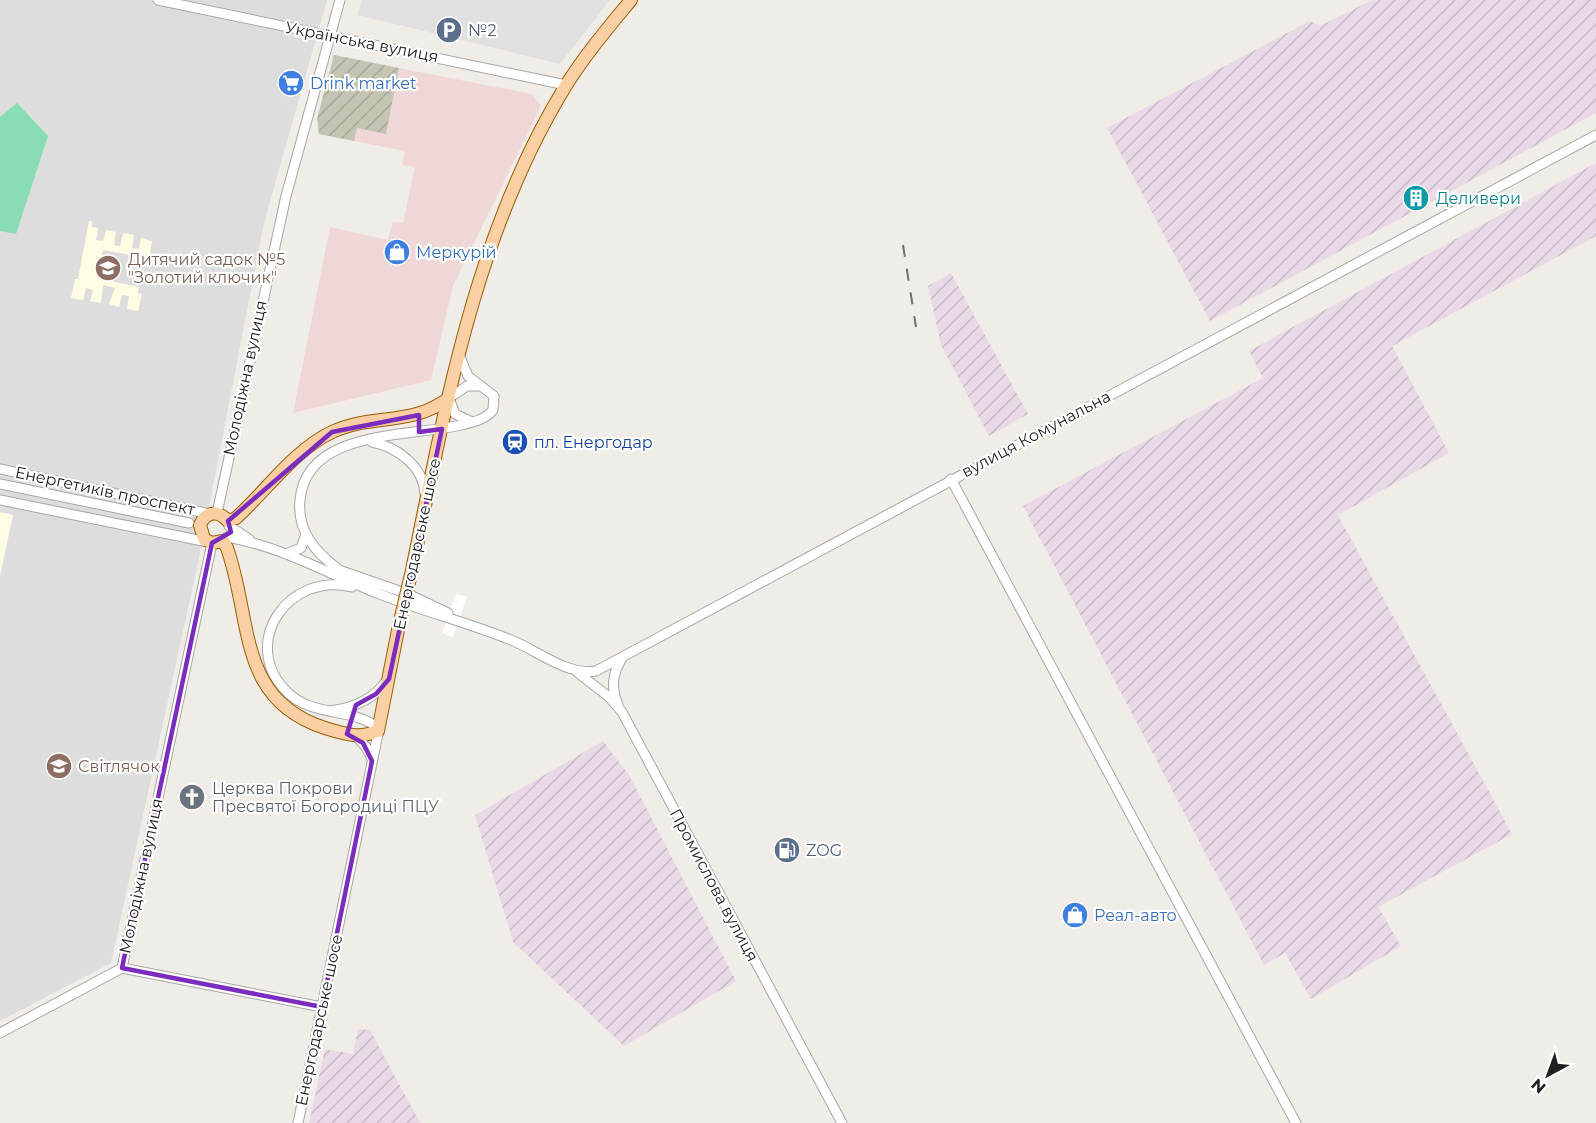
<svg xmlns="http://www.w3.org/2000/svg" width="1596" height="1123" viewBox="0 0 1596 1123" font-family="Montserrat,sans-serif">
<style>
.residential{fill:#dedddd}
.commercial{fill:#f0d7d7}
.industrial{fill:url(#industrial-furrows)}
.education{fill:#fefce2}
.construction{fill:url(#construction-furrows)}
.pitch{fill:#88dcb6}
.parking{fill:#e0e0e0}
.pier{fill:#fff}
.lines{fill:none;stroke-linecap:round;stroke-linejoin:round}
.minor-casing{stroke:#a7a7a7;stroke-width:11}
.major-casing{stroke:#975e05;stroke-width:14}
.minor{stroke:#fff;stroke-width:9}
.major{stroke:#f9cfa3;stroke-width:12}
.rail{stroke:#6e6e6e;stroke-width:2;stroke-dasharray:12 12;stroke-linecap:butt}
.major-bridge-casing{stroke:#975e05;stroke-width:14;stroke-linecap:butt}
.major-bridge{stroke:#f9cfa3;stroke-width:12}
.marked{fill:none;stroke:#7b2cbf;stroke-width:4.5;stroke-linejoin:round}
.labels{text-anchor:middle;dominant-baseline:central;stroke-width:4.5;stroke-linejoin:round;paint-order:stroke}
.service-label{font-size:16px;fill:#4e5e75;stroke:#fff;text-anchor:start}
.street-label{font-size:16px;fill:#202020;stroke:#fff}
.shop-label{font-size:16px;fill:#366cbe;stroke:#fff;text-anchor:start}
.culture-label{font-size:16px;fill:#0d838f;stroke:#fff;text-anchor:start}
.education-label{font-size:16px;fill:#785e54;stroke:#fff;text-anchor:start}
.transit-label{font-size:16px;fill:#164399;stroke:#fff;text-anchor:start}
.worship-label{font-size:16px;fill:#5b616d;stroke:#fff;text-anchor:start}
</style>
<defs>
<pattern id="industrial-furrows" width="10" height="10" patternUnits="userSpaceOnUse" patternTransform="scale(1.5)"><rect width="10" height="10" fill="#e9d9e7"/><path d="M-1 1l2-2M0 10L10 0M9 11l2-2" fill="none" stroke="#c8bac6"/></pattern>
<pattern id="construction-furrows" width="10" height="10" patternUnits="userSpaceOnUse" patternTransform="scale(1.5)"><rect width="10" height="10" fill="#c5c4b2"/><path d="M-1 1l2-2M0 10L10 0M9 11l2-2" fill="none" stroke="#a9a899"/></pattern>
</defs>
<rect width="100%" height="100%" fill="#f0ece7"/>
<path class="residential" d="M0 0H327L264 223 200 553 111 963 0 1021Z"/>
<path class="commercial" d="M399 68 532 94 541 106 453 286 431 380 293 413 330 227 388 240 393 222 403 223 415 167 402 165 405 151 354 141 357 127 386 133Z"/>
<path class="industrial" d="M1372 0H1596V113L1210 321 1107 128 1310 21 1320 26Z
M1596 163V236L1392 346 1449 453 1338 515 1512 834 1378 907 1401 946 1311 999 1285 953 1264 965 1023 506 1263 378 1249 351Z
M951 273 1028 414 989 436 941 345 928 286Z
M603 741 629 775 736 981 624 1046 513 942 475 815Z
M358 1029 370 1030 420 1123H309L325 1049 353 1054Z"/>
<path class="education" d="M89 221H92V227L98 228 96 240 103 241 106 230 116 232 114 245 120 246 123 233 134 235 132 248 139 249 141 238 152 241 150 255 146 254 144 262 131 259V255L103 250 97 278 139 287 138 293 142 294 138 311 127 309 129 296 122 295 119 307 109 304 115 288 103 285 101 303 90 301 93 290 86 288 83 300 71 298 75 279H78Z
M0 512 13 515 0 576Z"/>
<path class="construction" d="M334 55 399 68 386 134 357 128 354 141 319 134 317 119Z"/>
<path class="pitch" d="M17 103 48 136 16 234 0 231V117Z"/>
<path class="parking" d="M362 0H610L560 64 358 15Z"/>
<path class="pier" d="M456 594 467 597 453 637 442 633Z"/>
<g class="lines">
<defs>
<path id="minor" d="M158 0 566 85
M472 422 455 414 449 398 467 386H479
M372 442C397 447 423 466 425 493
M0 469 210 514
M951 479 1296 1123
M0 484 189 523
M0 500 208 542
M217 513 286 196 340 0
M229 526 249 539
M227 537C280 546 327 573 377 593 421 611 467 622 511 640 537 650 567 676 596 671L1596 135
M286 554 301 548 306 534
M333 568 408 594 448 613
M338 569C315 552 297 531 300 500 306 429 410 437 461 425 473 422 485 420 493 410L494 396 468 376 459 355
M577 672 609 697 622 712 842 1123
M618 705C611 688 612 674 622 658
M330 711C353 708 374 700 387 680
M357 737 366 747 372 759
M122 968 322 1007
M0 1033 122 968 212 543
M298 1123 379 729C355 707 313 718 287 692 238 643 289 571 352 587"/>
<path id="major" d="M412 570C446 404 475 234 565 87 584 56 608 28 631 0
M399 625 378 731C358 739 345 734 325 728 236 699 253 621 227 548L223 541 212 543 204 539 200 525C206 511 218 510 228 521L236 518C267 490 294 450 332 432 372 413 411 427 449 398"/>
</defs>
<use href="#minor" class="minor-casing"/>
<use href="#major" class="major-casing"/>
<use href="#minor" class="minor"/>
<use href="#major" class="major"/>
<path class="rail" d="M903 245 916 327"/>
<defs>
<path id="major-bridge" d="M399 625 412 570"/>
</defs>
<use href="#major-bridge" class="major-bridge-casing"/>
<use href="#major-bridge" class="major-bridge"/>
</g>
<path class="marked" d="M419 415V432L442 429 389 679 376 694 356 705 347 734 363 743 372 761 322 1007 122 968 212 543 231 532 228 521 332 432Z"/>
<defs>
<symbol id="parking-disc" viewBox="-11 -11 22 22"><circle r="9.5" fill="#5c6f8a" stroke="#fff"/><path d="M-3.5-5.5H1a3.5 3.5 0 0 1 0 7H-1V5.5H-3.5ZM-1-3.4V-.6H.8a1.4 1.4 0 0 0 0-2.8Z" fill="#fff"/></symbol>
<symbol id="supermarket-disc" viewBox="-11 -11 22 22"><circle r="9.5" fill="#3f7fe0" stroke="#fff"/><path d="M-6-5.5h2.5l.6 2H6L4.5 2H-2.5L-4.4-4H-6ZM-1.5 3.2a1.3 1.3 0 1 0 .1 0ZM3 3.2a1.3 1.3 0 1 0 .1 0Z" fill="#fff"/></symbol>
<symbol id="building-disc" viewBox="-11 -11 22 22"><circle r="9.5" fill="#0f9aa8" stroke="#fff"/><path d="M-4-6H4V6H1V3H-1V6H-4ZM-2.5-4.3h1.7v1.8h-1.7ZM.8-4.3h1.7v1.8H.8ZM-2.5-1h1.7V.8h-1.7ZM.8-1h1.7V.8H.8Z" fill="#fff"/></symbol>
<symbol id="shop-disc" viewBox="-11 -11 22 22"><circle r="9.5" fill="#3f7fe0" stroke="#fff"/><path d="M-5-2.5h2.3a2.7 3.5 0 0 1 5.4 0H5L5.5 6h-11ZM-1.5-2.5h3a1.5 2.3 0 0 0-3 0Z" fill="#fff"/></symbol>
<symbol id="school-disc" viewBox="-11 -11 22 22"><circle r="9.5" fill="#8d6e63" stroke="#fff"/><path d="M0-5L7-2L0 1L-7-2ZM-4 1L0 2.5L4 1V4Q0 6-4 4Z" fill="#fff"/></symbol>
<symbol id="station-disc" viewBox="-11 -11 22 22"><circle r="9.5" fill="#1a4fb4" stroke="#fff"/><path d="M-3-6H3Q5-6 5-4V2Q5 4 3 4L4.5 6H3L1.5 4h-3L-3 6H-4.5L-3 4Q-5 4-5 2V-4Q-5-6-3-6ZM-3.5-4v3h7v-3ZM-3.5 1v1.5H-2V1ZM2 1v1.5H3.5V1Z" fill="#fff"/></symbol>
<symbol id="church-disc" viewBox="-11 -11 22 22"><circle r="9.5" fill="#6b7280" stroke="#fff"/><path d="M-1.2-6h2.4v3.5h3.3v2.4h-3.3V6h-2.4V-.1h-3.3v-2.4h3.3Z" fill="#fff"/></symbol>
<symbol id="fuel-disc" viewBox="-11 -11 22 22"><circle r="9.5" fill="#5c6f8a" stroke="#fff"/><path d="M-5.5-6h7V0h2V4h1.3V-2.5L3-4.5l.8-.8L6-3V5H2.5V1h-1V6h-7ZM-4.2-4.7v3.2H.2V-4.7Z" fill="#fff"/></symbol>
</defs>
<g fill-rule="evenodd">
<use href="#parking-disc" x="434" y="15" width="30" height="30"/>
<use href="#supermarket-disc" x="276" y="68" width="30" height="30"/>
<use href="#building-disc" x="1401" y="183" width="30" height="30"/>
<use href="#shop-disc" x="382" y="237" width="30" height="30"/>
<use href="#school-disc" x="93" y="253" width="30" height="30"/>
<use href="#station-disc" x="500" y="427" width="30" height="30"/>
<use href="#school-disc" x="44" y="751" width="30" height="30"/>
<use href="#church-disc" x="177" y="782" width="30" height="30"/>
<use href="#fuel-disc" x="772" y="835" width="30" height="30"/>
<use href="#shop-disc" x="1060" y="900" width="30" height="30"/>
</g>
<g class="labels">
<g class="service-label">
<text x="468" y="30">№2</text>
<text x="806" y="850">ZOG</text>
</g>
<g class="street-label">
<text transform="translate(362 42) rotate(11)">Українська вулиця</text>
<text transform="translate(245 378) rotate(-78)">Молодіжна вулиця</text>
<text transform="translate(1036 434) rotate(-28)">вулиця Комунальна</text>
<text transform="translate(105 491) rotate(12)">Енергетиків проспект</text>
<text transform="translate(417 544) rotate(-78)">Енергодарське шосе</text>
<text transform="translate(141 876) rotate(-78)">Молодіжна вулиця</text>
<text transform="translate(714 885) rotate(62)">Промислова вулиця</text>
<text transform="translate(319 1020) rotate(-78)">Енергодарське шосе</text>
</g>
<g class="shop-label">
<text x="310" y="83">Drink market</text>
<text x="416" y="252">Меркурій</text>
<text x="1094" y="915">Реал-авто</text>
</g>
<g class="culture-label">
<text x="1436" y="198">Деливери</text>
</g>
<g class="education-label">
<text x="128" y="259">Дитячий садок №5<tspan x="128" dy="18">"Золотий ключик"</tspan></text>
<text x="78" y="766">Світлячок</text>
</g>
<g class="transit-label">
<text x="534" y="442">пл. Енергодар</text>
</g>
<g class="worship-label">
<text x="212" y="788">Церква Покрови<tspan x="212" dy="18">Пресвятої Богородиці ПЦУ</tspan></text>
</g>
</g>
<g transform="translate(1548 1075) rotate(221)" stroke="#ffffff" stroke-width="4.5" paint-order="stroke">
<path d="M0-4.5L10 22L0 15L-10 22Z" fill="#202020"/>
<text y="-9" font-size="16" font-weight="bold" text-anchor="middle" fill="#202020">N</text>
</g>
</svg>
